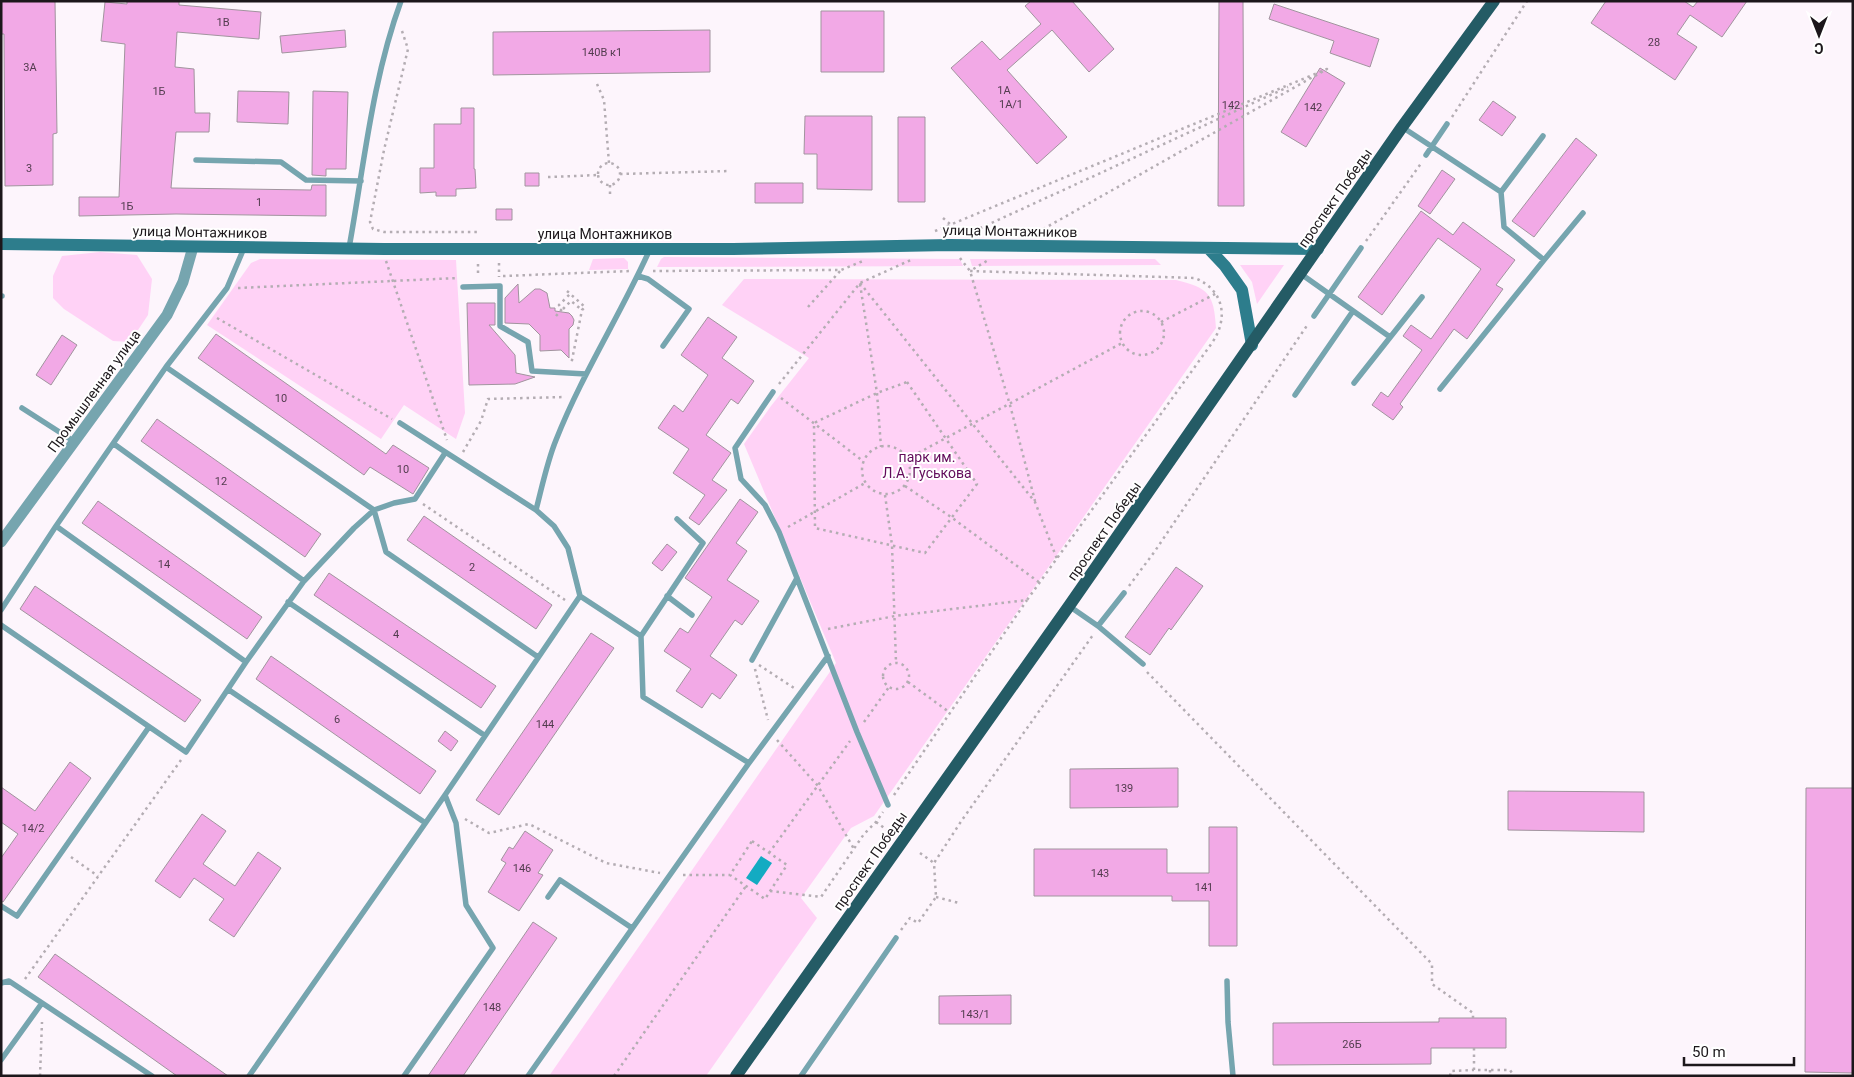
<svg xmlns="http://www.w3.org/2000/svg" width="1854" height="1077" viewBox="0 0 1854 1077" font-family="Roboto,sans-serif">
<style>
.green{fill:#ffd2f6}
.water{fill:#13abc2}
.building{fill:#f2a9e6;stroke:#a1949e}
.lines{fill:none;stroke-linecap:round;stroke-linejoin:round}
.path{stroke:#b4adb3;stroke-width:2.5;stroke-dasharray:2.5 4;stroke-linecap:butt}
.lane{stroke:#76a5af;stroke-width:5.5}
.street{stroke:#76a5af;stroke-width:11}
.secondary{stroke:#2d7d8c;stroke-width:12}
.primary{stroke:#245b65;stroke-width:12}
.labels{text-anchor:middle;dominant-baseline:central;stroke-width:4;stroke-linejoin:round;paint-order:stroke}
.number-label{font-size:11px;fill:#523c4e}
.street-label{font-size:14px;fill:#1c171b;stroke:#fff}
.park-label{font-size:14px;fill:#620b5b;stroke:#fff}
</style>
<rect width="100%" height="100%" fill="#fdf5fc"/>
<path class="green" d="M100 252 137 255 152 279 148 315 130 342 113 341 64 309 53 298V276L62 256Z
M664 257 960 259 963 266 657 267 661 259Z
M624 258 628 262V269L589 270 593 259Z
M260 259 456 260 465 413 456 439 404 405 381 439 207 325 251 263Z
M970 259H1155L1161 265 972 266Z
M1240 265H1284L1257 304 1252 282Z
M744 279 1176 280C1209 288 1214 294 1216 328L874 816 851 828 801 898 817 918 706 1076H549L836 663 744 444 771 406 809 358 722 305Z"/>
<path class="water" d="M761 856 772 863 757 885 746 878Z"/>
<path class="building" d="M1 1H55L57 133 53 134V185L5 186 4 34H1Z
M127 1H179V5L261 12 259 39 177 32 175 67 194 69 195 113H210L209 132H176L171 188 311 190 312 185H326V216L176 214 79 216V197H119L125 44 101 41 105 2 127 4Z
M1031 1H1072L1114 49 1089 72 1052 30 1007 70 1067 137 1037 164 951 68 982 41 1000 60 1041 24 1025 6Z
M1219 1H1243L1244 206H1218Z
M1606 1H1684L1693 7 1698 1H1747L1722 37 1690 15 1677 34 1697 47 1675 80 1591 23Z
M1274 4 1379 39 1370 67 1330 53 1334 41 1269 19Z
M821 11H884V72H821Z
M345 30 346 47 282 53 280 36Z
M710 30V72L493 75V32Z
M1320 68 1345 83 1306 147 1281 132Z
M238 91 289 92 288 124 237 122Z
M313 91 348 92 346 169H326V176L312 175Z
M1493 101 1516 117 1502 136 1479 120Z
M461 108H474V169H475L476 188 456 189V196H436V192L420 193V168H434V124H461Z
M805 116H872V190L817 189V154H804Z
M898 117H925V202H898Z
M1576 138 1597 155 1534 237 1512 221Z
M1442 170 1455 179 1430 214 1418 206Z
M525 173H539V186H525Z
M755 183H803V203H755Z
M496 209H512V220H496Z
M1421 211 1453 235 1463 222 1515 260 1496 285 1503 289 1467 339 1454 329 1400 404 1403 407 1393 420 1372 405 1381 392 1388 397 1422 350 1403 336 1411 325 1431 339 1481 269 1438 238 1382 315 1358 297Z
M518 284 519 303 535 289H540L547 293 550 308H555V311L569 313 572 316 574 320 573 325 569 329V358L561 350 540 351V335L529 324 505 323V298Z
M467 303H495V325H489L515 355 516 373 535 377 515 384 469 385Z
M708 317 737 337 722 358 754 381 738 404 731 399 706 435 731 453 712 480 727 490 699 525 689 518 705 495 673 473 689 449 658 428 674 405 683 412 708 375 681 355Z
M216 334 386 454 393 445 429 468 413 494 370 467 364 475 198 358Z
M62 335 77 345 51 385 36 375Z
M157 419 321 534 305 557 141 441Z
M740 499 758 512 736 543 747 551 727 580 759 601 742 625 735 620 710 656 737 675 720 699 712 693 702 708 676 691 691 669 664 651 680 628 688 633 712 597 685 578Z
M98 501 262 617 247 639 82 523Z
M424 516 552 605 536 629 407 540Z
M667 544 677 552 662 571 652 563Z
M1176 567 1203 586 1171 630 1169 628 1150 655 1125 637Z
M329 573 496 686 481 708 314 595Z
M35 586 201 700 185 722 20 609Z
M591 633 614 648 499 815 476 800Z
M271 656 436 771 420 794 256 679Z
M445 731 458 741 451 751 438 741Z
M70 762 91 778 3 902 1 901V858L18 834 1 822V787L35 811Z
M1178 768V807L1070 808V769Z
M1806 788H1853V1073L1805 1072Z
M1508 791 1644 792V832L1508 830Z
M202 814 226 831 203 864 235 886 258 852 281 868 234 937 209 920 224 899 194 878 180 898 155 881Z
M1209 827H1237V946H1209V901H1172V896H1034V849H1167V873H1209Z
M525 831 553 850 538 873 543 875 519 911 488 892 506 863 501 860 509 847 513 849Z
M533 922 557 938 463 1076H428Z
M55 954 228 1076H177L38 977Z
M1011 995V1024H939V996Z
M1439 1018H1506V1048H1431V1064L1273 1065V1023L1439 1022Z"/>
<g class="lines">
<path class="path" d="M402 31 408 49 384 150 370 222 373 229 384 232H477
M597 84 604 100 609 163
M1452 117 1527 1
M598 174a11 11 0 1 1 22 0a11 11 0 1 1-22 0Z
M620 174 730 171
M548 177 599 175
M610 185V196
M943 218 950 224
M935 231 1327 69 1038 232
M974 231 1288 87
M1366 241 1422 162
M960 258 970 271 1010 405 1035 501
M386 261 447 440
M499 263V277
M478 264V276
M653 271 841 270 863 261
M503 276 630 271
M860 283 1035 502 1057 559
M860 284 877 393 881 447
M238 288 458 278
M567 291 585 307 582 310 571 365
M808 307 841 270
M563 309 571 301 582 310
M1120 333a22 22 0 1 1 44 0a22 22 0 1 1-44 0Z
M556 316 562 309 559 305 570 294
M217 318 392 419
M1161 322 1217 293
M907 382 977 484 925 553 815 528 814 423 877 393Z
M779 384 860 283 913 259
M781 398 863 461
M862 470a24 24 0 1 1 48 0a24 24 0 1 1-48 0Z
M463 452 481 421 488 399 565 397
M907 459 1122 343
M905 486 951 517 1040 583
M885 495 892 545 896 662
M423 504 565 600
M788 527 865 483
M1129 586 1155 551 1308 324
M828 629 895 616 1027 600 1212 343C1229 318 1224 290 1195 278L970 271 990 259
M883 676a13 13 0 1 1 26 0a13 13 0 1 1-26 0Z
M759 665 794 688
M755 669 768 720
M1147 672 1432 964V984L1473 1013V1018
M908 682 949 712
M864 722 889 687
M777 740 818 786 854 849
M894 795 1027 600
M465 819 489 833 529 824 606 863 660 873
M876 822 891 833
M752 841 787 865 765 899 730 875Z
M769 853 850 741
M920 853 934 863
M71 857 98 876
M683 875H730
M770 891 821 897 864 834 876 822 883 812
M936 897 959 903
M901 930 910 918 918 923 936 897 934 863 962 820 1093 635
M25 979 181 760
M1474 1048V1070H1510L1514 1076
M1490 1070V1076
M40 1076 42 1022
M614 1076 746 886
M1450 1076 1451 1071 1474 1070"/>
<path class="lane" d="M1402 127 1501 192 1504 227 1544 260 1440 389
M1426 155 1447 124
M196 160 281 162 306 180 361 181
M1501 192 1543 136
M349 248C364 166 372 80 401 1
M1544 260 1583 213
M1301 274 1390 337
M638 276 648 279 689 309 663 346
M463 287 500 286V326L528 342 532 371 586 374
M1 296H2
M1314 316 1361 248
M166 367 374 510 386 552 538 657
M1354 383 1422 297
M773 392 735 448 741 479 765 505 779 532 857 732 888 805
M1295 395 1353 311
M22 408 75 442
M400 423 536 510
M114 444 304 581
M677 519 703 543 641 636 643 697 749 763
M56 526 246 662
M667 596 692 615
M288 602 484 735
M1069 606 1098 626 1143 664
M1 610 56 526 166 367 227 288 244 248
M1 625 186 752 246 662 304 581 354 528 374 510 394 503 415 499 445 453
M1098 626 1124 593
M641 636 580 596 568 548 554 526 536 510C542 487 547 462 556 440 582 374 621 314 650 249
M752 660 797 578
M229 690 424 822
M548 897 560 880 632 928
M1 906 17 916 149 727
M1227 981 1228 1022 1233 1076
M1 983 9 981 152 1076
M1 1060 42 1003
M249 1076 445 795 580 596
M404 1076 493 948 466 905 456 823 445 795
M528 1076 749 763 828 656
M801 1076 896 938"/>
<path class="street" d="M1 542 167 315 183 282 193 247"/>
<path class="secondary" d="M1 244 384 249H733L950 245 1318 249
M1209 249 1225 266 1242 290 1252 345"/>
<path class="primary" d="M736 1076 1069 606 1402 127 1494 1"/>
</g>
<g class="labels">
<g class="number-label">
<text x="223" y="22">1В</text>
<text x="1654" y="42">28</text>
<text x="602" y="52">140В к1</text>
<text x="30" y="67">3А</text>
<text x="1004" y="90">1А</text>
<text x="159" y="91">1Б</text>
<text x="1011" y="104">1А/1</text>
<text x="1231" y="105">142</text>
<text x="1313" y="107">142</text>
<text x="29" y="168">3</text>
<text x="259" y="202">1</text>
<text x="127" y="206">1Б</text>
<text x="281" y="398">10</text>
<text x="403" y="469">10</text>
<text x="221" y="481">12</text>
<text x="164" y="564">14</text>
<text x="472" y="567">2</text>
<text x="396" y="634">4</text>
<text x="337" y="719">6</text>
<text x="545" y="724">144</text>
<text x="1124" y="788">139</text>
<text x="33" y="828">14/2</text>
<text x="522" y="868">146</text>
<text x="1100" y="873">143</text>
<text x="1204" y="887">141</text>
<text x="492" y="1007">148</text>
<text x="975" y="1014">143/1</text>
<text x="1352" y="1044">26Б</text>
</g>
<g class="street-label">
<text transform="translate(1335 198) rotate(-55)">проспект Победы</text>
<text transform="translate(1010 231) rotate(1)">улица Монтажников</text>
<text transform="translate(200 232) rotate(1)">улица Монтажников</text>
<text x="605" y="234">улица Монтажников</text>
<text transform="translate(94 391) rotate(-54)">Промышленная улица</text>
<text transform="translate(1104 531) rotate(-55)">проспект Победы</text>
<text transform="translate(870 861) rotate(-55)">проспект Победы</text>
</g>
<g class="park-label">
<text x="927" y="457">парк им.<tspan x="927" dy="16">Л.А. Гуськова</tspan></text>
</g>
</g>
<rect width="1854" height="1077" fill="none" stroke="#1c171b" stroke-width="5"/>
<g transform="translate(1819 35) rotate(180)" stroke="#ffffff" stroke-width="4" paint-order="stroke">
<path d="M0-4L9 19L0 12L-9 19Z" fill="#1c171b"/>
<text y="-8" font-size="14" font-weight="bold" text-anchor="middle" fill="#1c171b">С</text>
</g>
<path d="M1684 1057v8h110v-8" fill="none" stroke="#1c171b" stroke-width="2.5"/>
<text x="1692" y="1057" font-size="15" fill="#1c171b" stroke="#ffffff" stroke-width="4" paint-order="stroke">50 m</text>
</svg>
